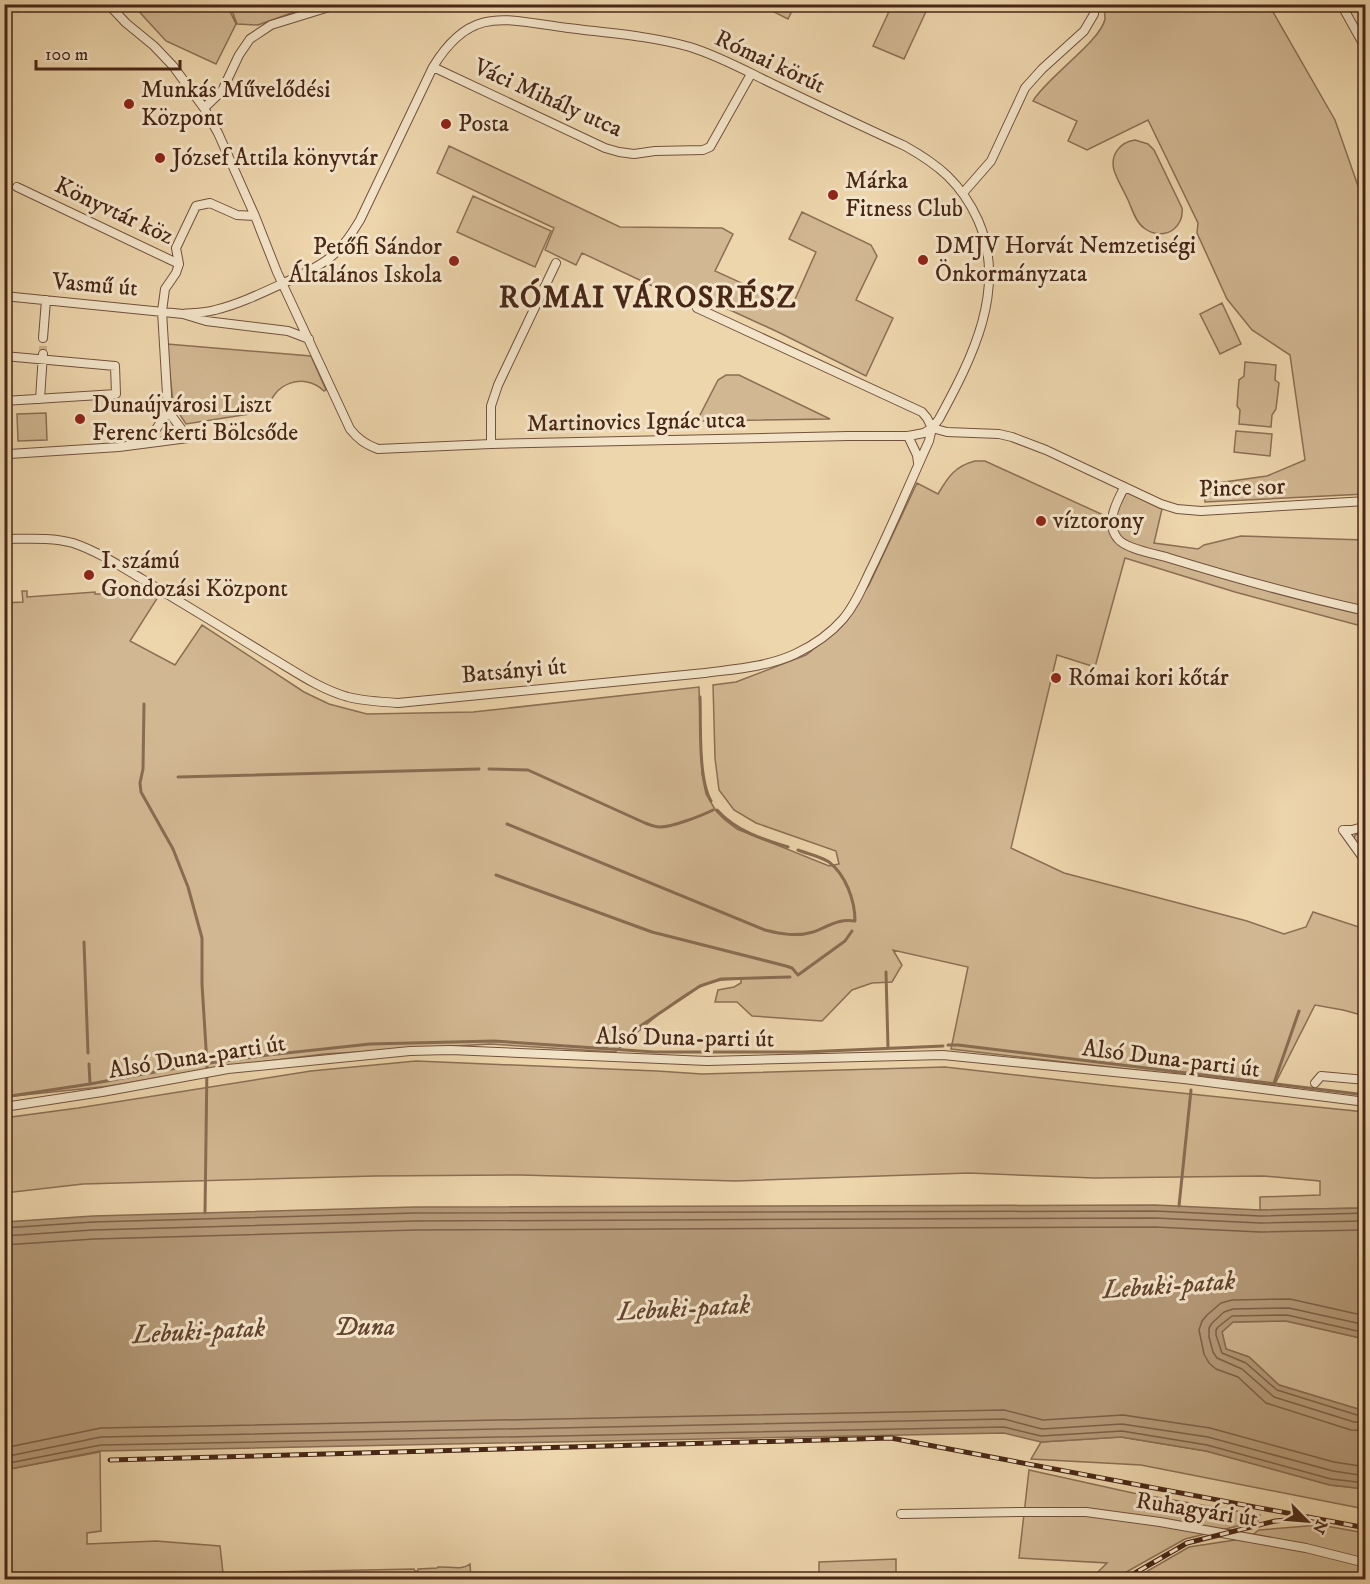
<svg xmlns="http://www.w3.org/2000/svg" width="1370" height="1584" viewBox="0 0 1370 1584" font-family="'IM FELL DW Pica',serif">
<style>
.green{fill:#d1b792;stroke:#8c6f54;stroke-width:1.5}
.water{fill:#b59a79;stroke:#896c51;stroke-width:1.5}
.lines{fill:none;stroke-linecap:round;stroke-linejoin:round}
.shore{stroke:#7e6048;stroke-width:1.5}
.stream{stroke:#896c51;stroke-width:3}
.minor-tunnel{stroke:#ccb28e;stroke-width:8;stroke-dasharray:8 4;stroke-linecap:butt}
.minor-casing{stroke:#71523c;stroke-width:10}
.minor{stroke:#f3e4c9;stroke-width:8}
.rail-casing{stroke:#482716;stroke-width:5}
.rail{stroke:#f3e4c9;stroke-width:3;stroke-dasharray:9;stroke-linecap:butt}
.poi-dot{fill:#8f2418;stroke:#f3e4c9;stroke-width:2}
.labels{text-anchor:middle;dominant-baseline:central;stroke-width:6;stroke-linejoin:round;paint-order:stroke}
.street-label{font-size:24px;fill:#482716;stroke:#f3e4c9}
.poi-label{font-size:24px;fill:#482716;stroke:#f3e4c9;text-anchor:start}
.water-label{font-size:26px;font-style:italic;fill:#63442f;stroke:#f3e4c9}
.district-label{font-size:30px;font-weight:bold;letter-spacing:1.5px;fill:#482716;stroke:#f3e4c9}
</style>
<rect width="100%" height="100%" fill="#edd5ac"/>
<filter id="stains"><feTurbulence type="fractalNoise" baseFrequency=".00333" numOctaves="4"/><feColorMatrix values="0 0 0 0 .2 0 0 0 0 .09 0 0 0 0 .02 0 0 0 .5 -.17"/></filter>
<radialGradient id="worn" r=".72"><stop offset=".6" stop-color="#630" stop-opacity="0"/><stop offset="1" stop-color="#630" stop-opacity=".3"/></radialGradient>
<path class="green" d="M758 4H795V5L788 19Z
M133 5H227L236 24 216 64 166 41Z
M230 5V4L314 5 258 25 237 24Z
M892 5H929L904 59 873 46Z
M1103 5H1269L1335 120 1365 206V494L1205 502 1203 485 1267 476 1305 460 1290 355 1252 330 1227 299 1197 233 1198 223 1148 120 1087 150 1068 141 1077 121 1033 101C1046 78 1101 41 1105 19 1105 15 1104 9 1103 5Z
M1135 140 1148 144 1154 150 1182 208C1183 217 1181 223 1174 229 1165 236 1153 235 1144 228 1136 223 1132 209 1128 200 1124 191 1117 180 1114 170 1110 155 1120 142 1135 140Z
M449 146 620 227 722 228 733 234 715 271 792 306 816 252 789 239 802 212 871 245 877 256 856 300 893 318 866 376 778 332 682 288 676 297 582 253 576 265 545 250 554 228 437 173Z
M473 196 551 231 535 267 457 232Z
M1222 303 1241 344 1220 354 1200 314Z
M167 344 311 356 326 390 324 391C304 371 271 384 268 411L186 424 173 404Z
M1245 362 1276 365 1275 380 1279 383 1276 409 1272 415 1271 427 1239 424 1240 410 1237 406 1239 380 1244 376Z
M726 375H739L830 419 697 421 718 380Z
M46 413 47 440 18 441 17 414Z
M1236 431 1272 434 1270 456 1234 452Z
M975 461H985L1112 519 1127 492 1162 509 1154 543 1198 549 1204 545 1241 536 1365 540V627L1235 592 1125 558 1095 667 1057 655 1011 848 1064 873 1247 921 1284 934 1306 927 1313 912 1365 929V1016L1343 1010 1315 1005 1274 1086 951 1049 968 967 893 950 902 965 892 982 872 983 852 990 822 1021 752 1016 737 1002H715L718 990 734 987 741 983V979C732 980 721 979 713 982 683 989 639 1031 615 1052L490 1044 324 1054 220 1067 110 1086 5 1097 4 603 23 602 22 591H27V597L95 592V594H105L106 591H112V594L158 597 130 641 175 665 202 625 304 692 329 704 367 714 473 712 699 687 702 774 706 794 716 811 725 820 737 829 829 866 839 864 836 851 756 823 734 810 719 790 715 758 713 685 736 682 806 655 842 626 869 585 917 483 938 494C948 477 955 466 975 461Z
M1365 831V858L1353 841 1355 835Z
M416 1061 657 1071 702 1074 945 1067 1104 1085 1365 1112V1208L1260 1210V1197L1320 1195V1181L1263 1176 1094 1178 969 1173 736 1181 521 1175 375 1176 83 1184 5 1193 4 1118 78 1108 311 1071Z
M1286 1321 1365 1339V1409H1358L1279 1385 1249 1357 1226 1349 1222 1332 1233 1322Z
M1121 1437 1206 1451 1330 1485 1365 1489V1509L1141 1465 1031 1459 1041 1442Z
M100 1452 101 1531 87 1533V1544L156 1541 220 1546 223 1573 414 1569 415 1571H418V1569L437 1568 438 1567C448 1566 461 1571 470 1564L471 1579H5L4 1470Z
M1029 1470 1133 1493 1260 1515 1258 1521 1185 1539 1114 1579H1091L1107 1563 1019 1558Z
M1320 1525 1365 1533V1579L1132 1580 1189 1547 1248 1538 1259 1530Z
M896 1559V1579H819V1562Z"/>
<path class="water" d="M1155 1205 1260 1210 1365 1208V1339L1286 1321 1233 1322 1222 1332 1226 1349 1249 1357 1279 1385 1358 1409H1365V1489L1330 1485 1206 1451 1121 1437 1041 1442 1004 1433 100 1451 5 1470V1222L93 1216 415 1207Z"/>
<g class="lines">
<path class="shore" d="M4 1228 93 1222 415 1213 1155 1211 1260 1216 1366 1213
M4 1236 93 1230 416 1221 1155 1218 1260 1223 1366 1221
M4 1245 94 1239 416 1230 1155 1227 1260 1232 1366 1230
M1366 1316 1290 1299 1232 1300 1221 1303 1207 1315 1202 1321 1199 1330 1204 1354 1209 1363 1216 1369 1238 1377 1266 1403 1351 1430 1366 1431
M1366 1325 1289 1308 1233 1309 1224 1312 1212 1323 1209 1328V1337L1213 1352 1217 1358 1242 1369 1274 1397 1354 1422H1366
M1366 1333 1287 1315 1232 1316 1218 1327 1216 1330V1335L1222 1353 1246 1363 1277 1390 1357 1415 1366 1414
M4 1448 101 1428 1004 1410 1043 1420 1123 1415 1210 1428 1334 1462 1366 1467
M4 1457 101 1437 1004 1419 1042 1429 1122 1424 1208 1437 1333 1471 1366 1476
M4 1464 101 1445 1004 1427 1041 1436 1122 1431 1207 1445 1331 1479 1366 1483"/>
<path class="stream" d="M700 697C701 724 698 779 711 801
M144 704 143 769 140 783 141 792 173 849 188 887 202 938V984L207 1064 205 1213
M489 769 528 770 645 823C650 825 655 827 660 827 672 827 701 816 713 810
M178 777 479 769
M717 810C736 831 762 839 788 847
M507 824 765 930C781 934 797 937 813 932 827 927 839 918 855 921 855 901 846 875 829 862 820 856 808 854 798 850
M496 875 652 932 786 966 792 968 798 975
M84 942 88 1053
M886 972 888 1048
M798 975 845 941 852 931
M627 1035 700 986 721 979 790 977
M948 1045H958L1366 1095
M604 1048 618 1040
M89 1064 90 1083
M1274 1083 1299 1011
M4 1097 90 1084 187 1066 268 1055 370 1044 494 1041 654 1052H804L943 1046
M1179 1206 1191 1090"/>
<path class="minor-tunnel" d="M43 354V338"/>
<defs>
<path id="minor" d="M108 4 126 23 154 46 173 66 204 108 218 133 255 216 277 272 350 429C358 439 365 444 378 449L491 444 848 436H908L924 433 932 428 939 419C972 358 1008 289 978 220 961 183 939 165 905 146 861 126 817 105 773 84 746 71 719 56 690 47 651 36 608 33 568 28 506 20 471 4 433 67L360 220C352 233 344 246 332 256 319 267 303 274 288 281 264 292 240 304 215 310 205 313 193 313 183 314
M1341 4 1366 49
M433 67 605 148 619 152 634 154 655 151 703 150 710 147 751 74
M204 108 222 91 239 55 250 39 271 25 339 4
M17 187 179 264 176 273 165 289 162 311 168 411
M963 193 991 161 1025 88 1042 69 1084 31 1094 14 1095 4
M179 264 176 248 196 206 210 203 237 215 255 216
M4 296 183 314 206 321 288 331 309 339
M697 308 922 412 927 418 932 428
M43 338 46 300
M4 356 115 366 116 394 4 401
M40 399 43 354
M932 428 947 432 999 434 1012 437 1046 450 1161 504 1177 509 1201 511 1366 501
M908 436 917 455 918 463
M491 444V406L498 385 556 263
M9 454 119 447 188 438 168 411 147 443
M1124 488C1116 503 1105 524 1118 539 1126 549 1156 554 1169 558 1234 578 1299 596 1366 611
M4 539C27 539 51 537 73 543 97 551 120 566 142 579 184 604 225 629 267 655 293 670 319 689 348 697 364 701 381 702 398 703L705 673C735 669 767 667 795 654 812 646 830 634 843 619 856 604 863 585 872 567 892 526 910 483 929 441L932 428
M1343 830 1366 862
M1343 830H1352L1366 826
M1315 1083 1321 1076 1366 1080
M4 1107 102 1092 228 1069 410 1051 450 1050 707 1061 943 1055 1184 1079 1366 1102
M901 1514 1020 1512H1086L1160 1522 1306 1548 1366 1563"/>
</defs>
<use href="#minor" class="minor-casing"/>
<use href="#minor" class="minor"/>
<defs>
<path id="rail" d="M110 1460 891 1438 1366 1528
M1123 1580 1187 1543 1275 1521 1297 1519"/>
</defs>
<use href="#rail" class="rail-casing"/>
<use href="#rail" class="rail"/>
</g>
<g class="poi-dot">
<circle cx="129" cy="104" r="6"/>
<circle cx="446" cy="124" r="6"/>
<circle cx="160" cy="158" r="6"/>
<circle cx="833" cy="195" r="6"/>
<circle cx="923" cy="260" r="6"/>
<circle cx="454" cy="261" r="6"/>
<circle cx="80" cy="419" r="6"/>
<circle cx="1041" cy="521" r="6"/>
<circle cx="89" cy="575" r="6"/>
<circle cx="1056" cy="678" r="6"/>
</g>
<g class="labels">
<g class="street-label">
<text transform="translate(770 62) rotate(25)">Római körút</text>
<text transform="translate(548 98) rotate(24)">Váci Mihály utca</text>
<text transform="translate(114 211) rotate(25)">Könyvtár köz</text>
<text transform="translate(95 285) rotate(5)">Vasmű út</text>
<text transform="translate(636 422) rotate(-1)">Martinovics Ignác utca</text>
<text transform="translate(1242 488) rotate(-2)">Pince sor</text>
<text transform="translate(514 671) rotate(-5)">Batsányi út</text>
<text transform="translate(685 1038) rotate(1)">Alsó Duna-parti út</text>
<text transform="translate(197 1057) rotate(-9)">Alsó Duna-parti út</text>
<text transform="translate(1171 1059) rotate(7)">Alsó Duna-parti út</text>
<text transform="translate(1197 1510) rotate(9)">Ruhagyári út</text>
</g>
<g class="poi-label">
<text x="141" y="90">Munkás Művelődési<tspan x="141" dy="28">Központ</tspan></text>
<text x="458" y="124">Posta</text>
<text x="172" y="158">József Attila könyvtár</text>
<text x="845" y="181">Márka<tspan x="845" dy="28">Fitness Club</tspan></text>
<text x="935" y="246">DMJV Horvát Nemzetiségi<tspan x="935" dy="28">Önkormányzata</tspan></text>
<text x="442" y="247" text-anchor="end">Petőfi Sándor<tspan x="442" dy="28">Általános Iskola</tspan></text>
<text x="92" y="405">Dunaújvárosi Liszt<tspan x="92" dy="28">Ferenc kerti Bölcsőde</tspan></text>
<text x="1053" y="521">víztorony</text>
<text x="101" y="561">I. számú<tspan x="101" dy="28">Gondozási Központ</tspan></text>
<text x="1068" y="678">Római kori kőtár</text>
</g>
<g class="water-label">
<text transform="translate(1169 1286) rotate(-4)">Lebuki-patak</text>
<text transform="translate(684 1309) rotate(-3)">Lebuki-patak</text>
<text x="365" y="1327">Duna</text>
<text transform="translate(199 1332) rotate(-3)">Lebuki-patak</text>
</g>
<g class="district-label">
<text x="648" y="298">RÓMAI VÁROSRÉSZ</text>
</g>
</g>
<rect width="1370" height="1584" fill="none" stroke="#edd5ac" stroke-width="24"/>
<rect x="6" y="6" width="1358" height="1572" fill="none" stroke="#482716" stroke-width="3"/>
<rect x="12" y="12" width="1346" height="1560" fill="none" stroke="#482716" stroke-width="1.5"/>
<g transform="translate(1307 1521) rotate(115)" stroke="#f3e4c9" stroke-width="4.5" paint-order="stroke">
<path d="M0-4.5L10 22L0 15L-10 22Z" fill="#482716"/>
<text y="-9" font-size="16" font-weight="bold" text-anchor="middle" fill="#482716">N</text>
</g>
<path d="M36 60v9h144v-9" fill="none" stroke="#482716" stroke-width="3"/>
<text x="45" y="60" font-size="18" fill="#482716" stroke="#f3e4c9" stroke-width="4.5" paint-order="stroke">100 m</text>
<rect width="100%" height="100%" filter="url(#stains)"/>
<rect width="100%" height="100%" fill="url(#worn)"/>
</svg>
